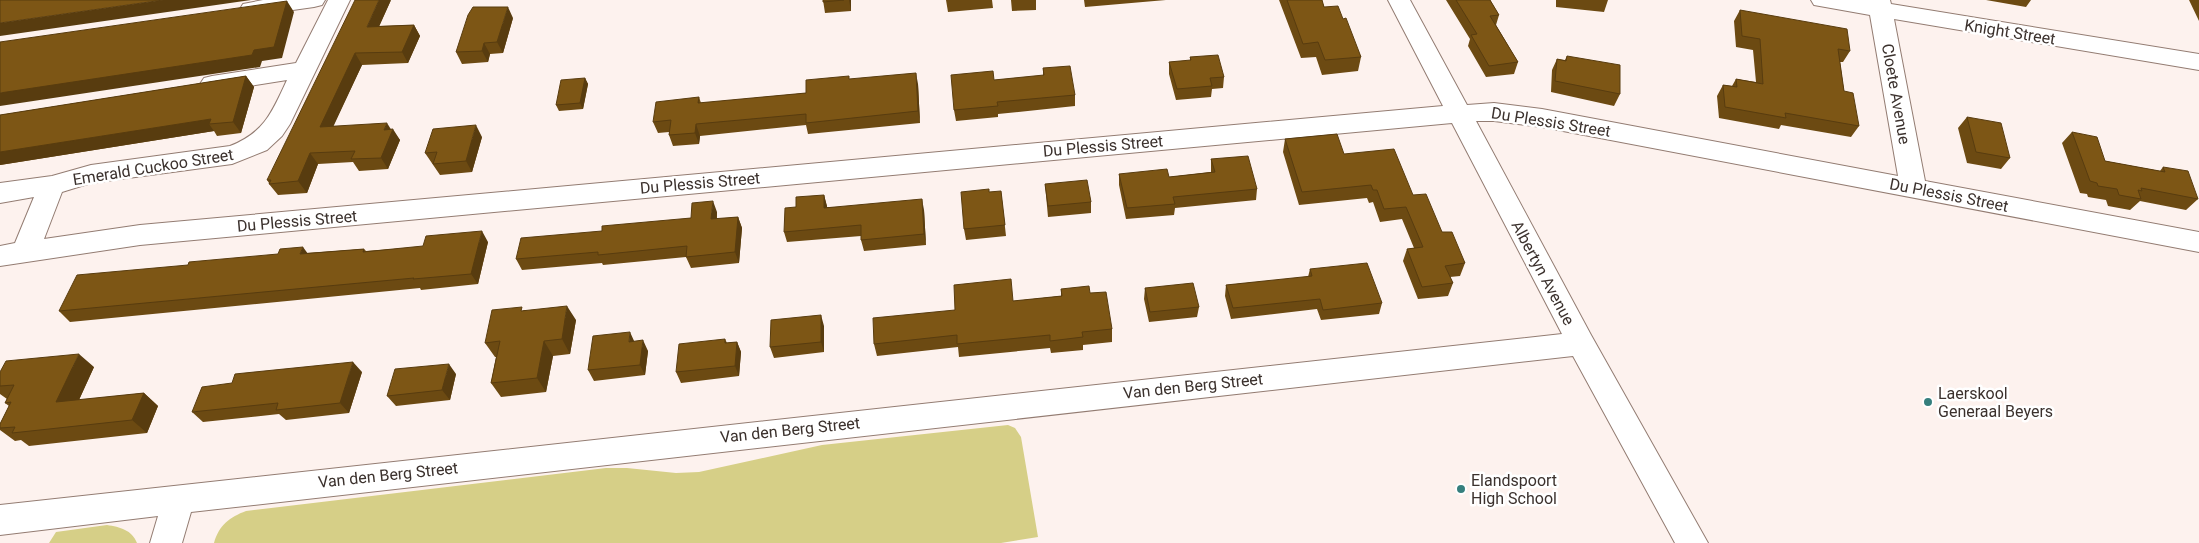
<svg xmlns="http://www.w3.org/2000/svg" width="2199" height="543" viewBox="0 0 2199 543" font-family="Roboto,sans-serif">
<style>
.green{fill:#d6cf87}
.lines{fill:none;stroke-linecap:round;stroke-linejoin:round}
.street-casing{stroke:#937c72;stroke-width:2}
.street{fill:#fff;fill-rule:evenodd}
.wall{fill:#6c4a12}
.shaded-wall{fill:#583c0f}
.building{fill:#7d5615;stroke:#583c0f}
.poi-dot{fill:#367f7d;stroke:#fff;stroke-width:2}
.labels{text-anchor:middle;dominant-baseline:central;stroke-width:5;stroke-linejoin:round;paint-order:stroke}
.street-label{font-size:16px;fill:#3b312d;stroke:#fff}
.poi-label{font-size:16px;fill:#3b312d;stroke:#fff;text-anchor:start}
</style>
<rect width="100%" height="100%" fill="#fdf2ee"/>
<path class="green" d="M1008 425 1015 428 1021 437 1038 537 1001 543H214C219 525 230 517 246 511L606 468H627L676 473 699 472 822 445Z
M107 525C120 527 132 530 137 543H49L56 532Z"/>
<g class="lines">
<defs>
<path id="street" d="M263 0H325L322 5 314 7 251 16 243 14 240 9 243 4Z
M328 0H350L290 124 282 136 267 150 232 164 91 183 62 192 44 239 140 225 1443 106 1388 0H1410L1467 105 1494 103 1542 109 1898 176 1870 15 1814 5 1811 0H1890L1891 4 2199 54V70L1894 19 1925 181 2199 232V252L1542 127 1494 121H1476L1591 335 1708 543H1675L1573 356 191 512 182 543H150L158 516 0 535V505L1562 334 1452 123 140 245 0 266V246L15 243 34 197 0 203V183L52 176 91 165 230 146C265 132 272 112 287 80L212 92 204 90 200 84 204 78 212 76 296 63Z"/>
</defs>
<use href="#street" class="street-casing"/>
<use href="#street" class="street"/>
</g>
<path class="wall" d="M391 0 379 26 414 25 420 36 408 63 362 65 333 126 391 129 400 140 388 169 359 171 353 162 318 164 307 193 278 195 269 184V183L267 180Z
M823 0H851V11L825 13Z
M946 0H992L993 8 948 12Z
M1011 0H1036V10L1012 11Z
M1084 0H1166L1085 7Z
M1279 0H1322L1324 7 1343 19 1361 57 1358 71 1322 75 1316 57 1301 58Z
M1446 0H1490L1499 15 1496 25 1518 62 1514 74 1486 77 1468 46 1470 39Z
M1556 0H1608L1604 12 1556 7Z
M1986 0H2031L2026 7Z
M2189 0H2199V21Z
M1740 10 1850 51 1843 62H1840L1844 91 1859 126 1851 137 1781 125 1779 129 1719 118 1717 96 1723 85 1732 86 1736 79 1756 82 1753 50 1736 47 1734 21Z
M513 18 503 53 490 54 488 62 462 64 456 52Z
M1567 56 1620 94 1614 106 1551 92 1552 70 1557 59 1565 60Z
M1190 57 1224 77 1223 88 1212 89 1211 97 1176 100 1169 74V62L1190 61Z
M1043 68 1075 95V106L998 114V117L956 121 954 110 994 80 1043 76Z
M246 76 254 87 241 133 217 136 214 131 0 165V115Z
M585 78 588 84 583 109 559 111 556 105Z
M850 79 918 84 920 123 808 134 806 125 700 136 699 144 673 146 669 135V132L658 133 653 122 699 97 701 103 806 93Z
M1967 117 2010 158 2001 169 1967 163 1958 128Z
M2072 132 2105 161 2160 171 2163 167 2198 199 2186 210 2140 201 2130 210 2108 206 2106 200 2088 197 2087 194 2080 193 2062 143Z
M482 137 472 172 440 175 425 153Z
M1285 139 1344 154 1413 195 1442 232 1465 263 1460 276 1450 277 1453 283 1448 296 1418 299 1403 261 1407 249 1414 248 1402 219 1380 222 1373 202 1369 203 1367 198 1299 205 1283 152Z
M1211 159 1257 189 1256 200 1175 208 1174 215 1126 219 1119 185V174L1169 177 1211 172Z
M1045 184 1091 202V213L1048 217Z
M1001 191 1006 236 966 240 964 229Z
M824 195 827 207 924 210 926 245 864 251 861 240V236L787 242 784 232 796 207Z
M717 212V219L738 217 742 228 739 263 691 268 686 257 603 265 602 263 522 270 516 259 602 231 691 218Z
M488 242 478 284 421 290 420 288 70 322 59 311 188 265 307 253 364 249 366 251Z
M1310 269 1382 303 1379 314 1321 320 1317 309 1231 319 1225 296 1226 285 1308 277Z
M1145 288 1199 307 1197 317 1149 322 1144 299Z
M1061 289 1090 293 1112 329V342L1083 345V350L1051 353 1050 348 959 357 958 347 877 356 874 344 955 310 1013 301 1061 296Z
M524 310 576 320 570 354 553 356 546 392 501 397 491 383 496 357H495L485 343Z
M824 326V352L774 358 770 347Z
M725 339 727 343 737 342 741 352 739 376 681 383 676 372Z
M634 341 648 351 645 375 594 381 588 370Z
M94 367 79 400 144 393 158 406 147 433 29 446 21 440 15 441 0 430V424L9 406 5 403 7 399 0 394V372Z
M362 372 349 413 286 420 279 414 203 422 192 412Z
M456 374 450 400 396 406 387 396Z"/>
<path class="shaded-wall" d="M163 0H251L0 36V23Z
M379 0H391L374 38 367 27Z
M849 0H851V11Z
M287 1 294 12 282 58 262 61 260 67 0 106V93Z
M508 7 513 18 503 53 497 42Z
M414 25 420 36 408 63 402 52Z
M484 43 490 54 488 62 482 51Z
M355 53 362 65 328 138 320 127Z
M916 73 918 84 920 123 918 111Z
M246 76 254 87 241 133 233 122Z
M585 78 588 84 583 109 580 103Z
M211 119 209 124 214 131 0 165V152Z
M387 123 392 131 393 129 400 140 388 169 381 158 384 130Z
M696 124 700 136 699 144 695 133Z
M476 125 482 137 472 172 466 161Z
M310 153 318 164 307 193 298 181Z
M824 195 827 206 826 219 824 208Z
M922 199 924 210 926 245 924 234Z
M713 201 717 212 715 230 711 219Z
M738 217 742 228 739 263 735 252Z
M482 231 488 242 478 284 471 274Z
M303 247 311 258 300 254Z
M567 306 576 320 570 354 562 339Z
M821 315 824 326V352L821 342Z
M630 332 635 343 629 342Z
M643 340 648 351 645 375 640 365Z
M544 341 553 356 546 392 537 378Z
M737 342 741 352 739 376 735 366Z
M79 354 94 367 72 415 56 402Z
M353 362 362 372 349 413 340 403Z
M449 364 456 374 450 400 442 390Z
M144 393 158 406 147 433 132 420Z"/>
<path class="building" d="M0 0H163L0 23Z
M355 0H379L367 27 414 25 402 52 355 53 320 127 387 123 384 130 393 129 381 158 351 159 355 151 310 153 298 181 269 184 271 180H267Z
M823 0H844L823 2Z
M1287 0H1322L1324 7 1338 6 1343 19 1346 18 1361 57 1325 60 1318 42 1303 44Z
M1456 0H1490L1499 15 1490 16 1518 62 1489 66 1471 35 1477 34Z
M287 1 274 47 254 50 252 55 0 93V42Z
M473 7H508L497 42 484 43 482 51 456 52 468 15Z
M1740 10 1847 29 1850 51 1838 49 1844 91 1853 93 1859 126 1785 113 1786 118 1725 107 1723 85 1737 87 1736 79 1763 84 1760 39 1742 36Z
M1218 55 1224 77 1210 78 1212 86 1177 89 1169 62 1191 60 1190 57Z
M1567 56 1620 65V94L1555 81 1557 59 1566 61Z
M1070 66 1075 95 997 102 998 106 954 110 951 75 993 71 994 80 1044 75 1043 68Z
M916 73 918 111 806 123V114L696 124 695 133 669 135 671 120 653 122 656 102 699 97 698 103 806 93V80L849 76V79Z
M246 76 233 122 209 124 211 119 0 152V115Z
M585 78 580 103 556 105 561 80Z
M1967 117 2001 123 2010 158 1976 152Z
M476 125 466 161 433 164 437 152 425 153 433 129Z
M2072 132 2097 137 2105 161 2165 172 2163 167 2188 171 2198 199 2141 188 2142 191 2138 190 2141 199 2119 195 2117 189 2098 186 2097 183 2090 181Z
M1337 134 1344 154 1394 149 1413 195 1426 194 1442 232H1452L1465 263 1445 266 1453 283 1422 287 1407 249 1423 247 1406 207 1384 209 1377 190H1373L1371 185 1302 192 1285 139Z
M1248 156 1257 189 1173 197 1175 204 1127 208 1119 174 1167 169 1169 177 1215 172 1211 159Z
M1087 180 1091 202 1048 206 1045 184Z
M989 189V192L1001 191 1005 225 964 229 961 192Z
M824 195V208L922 199 924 234 861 240V225L784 232 785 208 796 207V197Z
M713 201 711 219 738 217 735 252 686 257 687 246 598 255V252L516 259 521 238 602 231V226L691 218 692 203Z
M482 231 471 274 413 279 414 278 59 311 77 275 188 265 189 262 278 254 280 249 303 247 300 254 364 249 363 252 423 246 426 236Z
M1367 263 1382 303 1323 310 1320 299 1233 308 1226 285 1312 276 1310 269Z
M1011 279 1013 301 1062 296 1061 289 1089 286 1090 293 1106 292 1112 329 1082 332 1083 337 1050 341V335L957 344V335L874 344 873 318 955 310 954 285Z
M1193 283 1199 307 1150 312 1145 288Z
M567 306 562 339 544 341 537 378 491 383 500 341 485 343 492 310 522 307 521 311Z
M821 315V342L770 347 771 320Z
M630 332 629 342 643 340 640 365 588 370 593 336Z
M725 339V343L737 342 735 366 676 372 679 344Z
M79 354 56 402 144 393 132 420 12 433 15 427 0 428V424L11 402 5 403 14 385 0 386V372L6 361Z
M353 362 340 403 276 410 278 403 192 412 202 387 232 383 235 374Z
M449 364 442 390 387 396 395 369Z"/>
<g class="poi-dot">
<circle cx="1928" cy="402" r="5"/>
<circle cx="1461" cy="489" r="5"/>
</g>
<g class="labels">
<g class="street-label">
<text transform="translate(2010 32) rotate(9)">Knight Street</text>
<text transform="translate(1896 94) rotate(80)">Cloete Avenue</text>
<text transform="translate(1551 122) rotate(9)">Du Plessis Street</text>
<text transform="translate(1103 146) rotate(-5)">Du Plessis Street</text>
<text transform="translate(153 167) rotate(-9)">Emerald Cuckoo Street</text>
<text transform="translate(700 183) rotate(-5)">Du Plessis Street</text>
<text transform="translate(1949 195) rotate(11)">Du Plessis Street</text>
<text transform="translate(297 221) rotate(-5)">Du Plessis Street</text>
<text transform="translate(1543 273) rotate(62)">Albertyn Avenue</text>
<text transform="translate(1193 386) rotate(-6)">Van den Berg Street</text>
<text transform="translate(790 430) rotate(-6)">Van den Berg Street</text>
<text transform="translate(388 475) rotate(-6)">Van den Berg Street</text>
</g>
<g class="poi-label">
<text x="1938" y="393">Laerskool<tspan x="1938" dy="18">Generaal Beyers</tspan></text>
<text x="1471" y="480">Elandspoort<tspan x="1471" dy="18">High School</tspan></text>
</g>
</g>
</svg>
